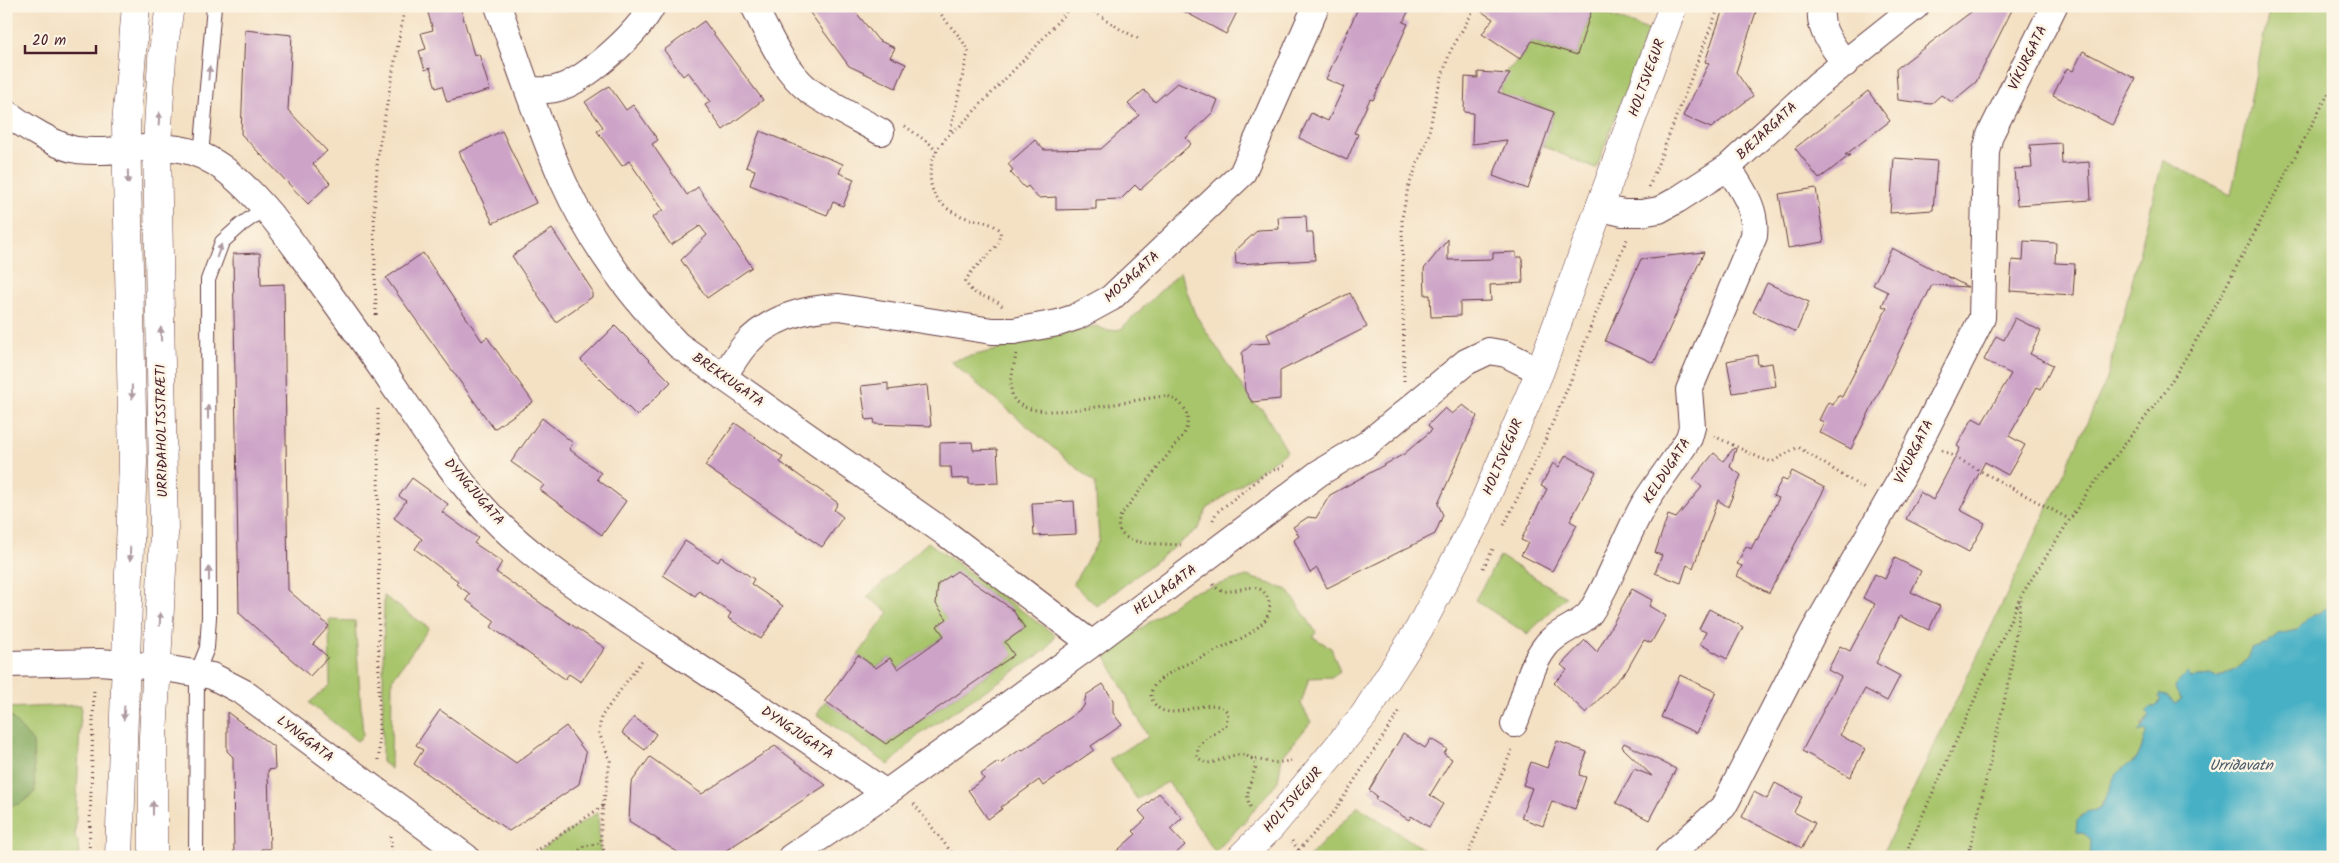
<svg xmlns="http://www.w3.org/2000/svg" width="2339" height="863" viewBox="0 0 2339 863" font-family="Kalam,sans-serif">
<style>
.green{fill:#a8c56c;stroke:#79724c}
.forest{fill:#86aa60;stroke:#686446}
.water{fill:#46b0c5;stroke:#486878}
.building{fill:#cda4c8}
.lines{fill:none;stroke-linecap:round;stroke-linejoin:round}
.service-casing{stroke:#643c42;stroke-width:16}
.minor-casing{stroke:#643c42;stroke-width:28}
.tertiary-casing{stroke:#643c42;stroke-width:29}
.path{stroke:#643c42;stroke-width:3;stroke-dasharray:1 4;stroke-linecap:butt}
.service{stroke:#fff;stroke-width:14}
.minor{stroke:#fff;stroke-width:26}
.tertiary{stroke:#fff;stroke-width:28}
.oneway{fill:#ae9aa0}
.labels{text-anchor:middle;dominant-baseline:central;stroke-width:5;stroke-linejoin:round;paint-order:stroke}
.street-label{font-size:14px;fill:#4a1f2b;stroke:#fcf5e5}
.water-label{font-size:15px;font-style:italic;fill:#485969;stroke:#fcf5e5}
</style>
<rect width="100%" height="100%" fill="#fcf5e5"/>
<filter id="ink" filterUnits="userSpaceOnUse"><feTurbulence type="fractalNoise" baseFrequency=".02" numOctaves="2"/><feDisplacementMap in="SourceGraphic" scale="10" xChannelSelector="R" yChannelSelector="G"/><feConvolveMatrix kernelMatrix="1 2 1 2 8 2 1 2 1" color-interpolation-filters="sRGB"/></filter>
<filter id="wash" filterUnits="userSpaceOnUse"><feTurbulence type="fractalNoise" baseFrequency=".0096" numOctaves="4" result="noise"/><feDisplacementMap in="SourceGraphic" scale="20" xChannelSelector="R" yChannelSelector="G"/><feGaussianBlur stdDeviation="1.12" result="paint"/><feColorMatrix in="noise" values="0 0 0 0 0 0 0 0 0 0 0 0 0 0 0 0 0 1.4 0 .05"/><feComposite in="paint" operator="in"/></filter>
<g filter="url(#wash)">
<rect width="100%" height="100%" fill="#f4e1c4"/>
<path class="green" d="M2270 6H2333V602L2321 612 2310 617 2297 630 2278 634 2266 644 2252 649C2247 667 2232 670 2216 678L2212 676 2188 678 2187 672 2181 700 2175 704 2167 696 2161 699 2155 707H2151L2150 716 2142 724 2141 729 2145 730 2147 734 2138 757 2115 776 2111 789 2099 808 2081 816 2076 832 2085 834 2091 841 2090 857H1881L2041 523 2107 379 2163 160 2231 195Z
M1592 9 1648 30 1596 169 1543 146 1554 112 1521 100 1514 112 1499 107 1503 74 1520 59 1532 41 1577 55Z
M1180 272 1195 314 1245 391 1252 402 1263 410 1287 451 1207 509 1199 528 1097 606 1073 584 1099 540 1095 483 950 361 1097 326 1108 331 1121 329Z
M928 542 1055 635 1046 650 919 735 889 765 817 714 825 701 886 744 1014 656 1005 642 1025 628 1012 609 957 571 937 604 947 619 944 636 898 669 890 658 876 668 858 655 889 612 867 597Z
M1500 556 1566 597 1527 634 1475 600Z
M1247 576 1288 590 1316 632 1313 637 1331 648 1340 672 1333 677 1309 678 1301 704 1311 722 1282 757 1278 781 1244 822 1215 852 1168 782 1137 799 1109 759 1148 737 1105 655 1189 593Z
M384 596 429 628 392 680 391 769 382 762Z
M329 620 355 621 363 736 357 741 309 703 330 685Z
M81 705 75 838 78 840 79 857H6V708Z
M1358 806 1435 857H1309Z
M598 812 600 851 605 857H533L540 850Z"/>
<path class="forest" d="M6 711 33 742 35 792 20 804 6 806Z"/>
<path class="water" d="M2333 602V857H2090L2091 841 2085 834 2076 832 2077 821 2088 811C2106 813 2108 787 2115 776 2119 769 2130 765 2136 759 2141 754 2143 741 2146 734L2145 730 2138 732 2150 716 2146 712 2151 707H2155L2161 699 2158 697 2160 694 2167 696 2175 703 2181 700 2174 687 2188 672 2190 674 2189 678 2212 676 2217 678C2232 670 2247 667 2252 649L2266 644 2278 634 2297 630 2310 617 2321 612Z"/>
<g id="blocks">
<path class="building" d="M426 6H460L474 55 479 54 490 90 447 102 442 86 436 88 430 68 425 70 419 51 426 49 421 33 433 30Z
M805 6H851L878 40 895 48 890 57 906 64 896 88 849 66Z
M1174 6H1240L1226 34Z
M1359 6H1411L1403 22 1408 24 1373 100 1370 99 1354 133 1358 134 1347 160 1299 138 1311 113 1328 121 1344 87 1326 79Z
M1473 6H1593L1577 55 1532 41 1520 59 1482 34 1493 19Z
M1724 6H1758L1736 72 1753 96 1711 128 1683 116 1709 63 1705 62Z
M1979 6H2014L1976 82 1952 102 1941 95 1931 104 1898 100 1896 69Z
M704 21 763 100 723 130 705 105 710 102 699 86 688 72 683 76 664 50Z
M245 30 292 35 288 110 327 151 313 164 330 183 308 204 241 134Z
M2083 51 2136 79 2112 125 2053 95 2067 68 2073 71Z
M1478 72 1510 74 1498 92 1554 112 1528 189 1493 176 1507 140 1472 144 1473 113 1464 112 1465 77 1478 78Z
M1177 83 1218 100 1213 112 1186 138 1191 144 1140 190 1135 185 1121 199 1096 200V209L1056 210V197L1038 198 1028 186 1025 188 1010 172 1013 170 1008 164 1035 140 1044 150 1101 149 1139 115 1128 104 1144 90 1155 102Z
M609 86 626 110 633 105 658 140 652 144 687 195 698 187 752 267 707 298 681 260 707 235 700 226 671 245 652 218 663 210 629 161 622 166 597 131 603 127 585 102Z
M1868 91 1890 121 1845 155H1850L1819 179 1795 148Z
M502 131 536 203 493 223 459 152Z
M760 131 843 164 839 173 854 179 843 206 833 202 827 215 750 185 755 170 746 167Z
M2061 143 2062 164 2089 162 2091 200 2017 205 2014 169 2032 168 2030 145Z
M1894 158 1937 161 1933 210 1890 213Z
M1816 188 1824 242 1788 248 1779 194Z
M1306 216 1307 233H1313L1315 260 1236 264 1235 251 1258 230 1279 229 1278 217Z
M552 229 592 290V297L556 322 512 256Z
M1448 239V260L1493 259V253L1516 252V257H1522L1523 283 1490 285 1491 301 1460 302V316L1431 317 1430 295H1425L1424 269Z
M2024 241 2056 243 2055 263 2075 264 2073 295 2010 291 2012 260 2023 261Z
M1892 248 1968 287 1932 285 1851 449 1819 432 1824 422 1819 420 1828 402 1833 405 1838 395 1842 397 1887 308 1882 306 1888 292 1873 285Z
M1704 252 1654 363 1605 341 1641 259Z
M260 253 261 285 284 284 288 590 329 626 313 644 328 657 310 676 239 613 233 254Z
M423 253 482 341 487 337 533 402 494 429 386 278Z
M1767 283 1809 302 1796 332 1753 312Z
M1350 293 1367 327 1280 371V399L1252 402 1245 391 1242 353 1252 344 1271 343 1267 334Z
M2015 318 2041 331 2030 354 2053 365 2041 389 2037 387 2009 436 2025 445 2008 475 1985 462 1960 510 1985 523 1969 552 1906 519 1920 492 1933 500 1960 448 1957 446 1973 418 1982 423 2011 374 1984 360 1996 336 2004 340Z
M615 326 671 382 637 416 581 360Z
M1757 355 1758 365 1772 363 1776 386 1733 393 1727 361Z
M888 383V390L927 385 931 426 875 424 874 419 866 420 861 386Z
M1463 405 1477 416 1438 504 1443 515 1435 534 1327 588 1317 568 1310 573 1294 540 1299 536 1293 527 1308 517 1316 518 1330 495 1404 454 1432 430 1428 425 1445 408 1452 414Z
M542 418 573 443 569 449 601 473 597 479 626 501 602 535 540 490 544 485 511 462Z
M735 423 783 457 780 462 838 503 834 510 843 517 822 547 705 466Z
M972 442 973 450 997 449 999 483 969 484V478L952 479 951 467H940V443Z
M1734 448 1736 449 1730 467 1741 475 1728 507 1718 500 1693 568 1687 565 1681 583 1655 573 1662 555 1655 553 1668 515 1676 518 1702 487 1693 479 1714 453 1723 461Z
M1566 455 1596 472 1570 521 1577 525 1552 571 1521 555 1528 543 1521 540 1547 489 1541 486 1553 463 1559 467Z
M1792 471 1825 488 1769 593 1737 576 1742 566 1737 564 1746 546 1751 549 1756 539 1757 540 1779 498 1773 496 1782 479 1787 481Z
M412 478 448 504 442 512 478 538 474 543 502 562 496 572 605 648 581 682 569 674 565 679 491 627 495 621 466 600 470 594 456 584 458 581 415 549 422 539 394 518 406 501 399 496Z
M1074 501 1076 534 1034 536 1032 503Z
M685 541 718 562 721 557 754 579 751 584 783 606 761 639 728 618 731 613 699 591 695 596 663 575Z
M1895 558 1921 571 1911 592 1940 606 1929 630 1900 616 1876 663 1900 676 1887 701 1865 689 1840 735 1865 749 1850 777 1802 751 1841 677 1828 670 1840 646 1850 651 1875 604 1863 598 1875 574 1885 579Z
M957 571 1012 609 1025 628 1005 642 1014 655 886 744 825 701 858 655 876 668 890 658 898 669 944 636 937 626 947 619 936 604 938 584Z
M1632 589 1652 600 1649 606 1666 616 1651 643 1644 640 1627 670 1586 713 1554 683 1567 670 1561 665 1585 640 1597 652Z
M1709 609 1743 627 1727 659 1700 644 1706 632 1699 629Z
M1680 675 1716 692 1697 733 1661 717Z
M1103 684 1113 700V713L1122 725 1091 746 1094 750 1043 786 1039 780 1001 807 1002 809 988 819 968 790 984 779 981 774 998 762 1000 764 1021 749 1023 750 1071 717 1084 706 1086 695Z
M440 710 516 763 566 726 586 753 579 784 509 831 414 764 423 750 416 745Z
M227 712 274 747 275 769 268 770 270 849H261V857H234L233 757 227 751Z
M634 717 656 734 645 750 622 733Z
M1403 734 1425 748 1431 739 1447 749 1444 754 1452 759 1430 795 1443 804 1429 827 1411 816 1409 820 1375 799 1377 796 1369 790Z
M1557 741 1587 752 1579 775 1586 777 1575 809 1552 801 1543 826 1521 818 1532 788 1523 785 1531 762 1547 768Z
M1624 743 1676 769 1649 820 1616 803 1634 769 1652 776 1622 747Z
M775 746 826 785 716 857H685L629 821 631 783 650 757 702 794Z
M1775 783 1802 797 1794 812 1815 823 1802 848 1742 817 1754 792 1767 799Z
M1159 793 1182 818 1170 829 1185 845 1172 857H1110L1136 834 1133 831 1146 819 1139 811Z"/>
</g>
</g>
<g filter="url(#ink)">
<use href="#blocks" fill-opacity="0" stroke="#643c42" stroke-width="1"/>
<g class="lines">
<defs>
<path id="service" d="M201 156 214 6
M196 857 197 673 207 648 209 617 208 280 222 242 241 225 265 208"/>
<path id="minor" d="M498 6C519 64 538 124 563 181 590 241 632 298 678 345L948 535 1092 644
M754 6C769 36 784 72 811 92 833 107 858 119 881 132
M1822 6C1816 28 1834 47 1845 64
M528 90C536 90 547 91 555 89 585 82 638 33 652 6
M6 112C22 125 57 147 77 150 134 157 175 129 228 172 263 200 288 237 314 273 345 315 375 358 404 401 428 436 452 472 480 504 530 561 597 600 659 641 735 691 811 742 886 793
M1601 208 1623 213H1641L1659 210 1677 200 1728 167 1817 85 1916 6
M723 377C730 367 737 354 745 345 769 318 805 308 839 307L992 331H1014L1058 323 1076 317 1111 298 1242 174 1316 6
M6 664 100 662 158 667 212 676 243 692 466 857
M1514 724C1526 698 1527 670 1545 647 1556 631 1580 626 1590 613 1612 579 1624 539 1644 504 1658 482 1675 460 1689 438L1692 427 1689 390 1754 236C1757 208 1742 190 1728 167
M791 857 886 793 1092 644 1319 473 1367 444 1466 362 1489 351 1506 354 1540 371
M1668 857 1723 807 1727 800 1814 631 1902 477 1982 318 1986 151 1990 135 2054 6"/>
<path id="tertiary" d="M119 857 133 461 126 125 136 6
M153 857V737L164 533 157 146 162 58 170 6
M1241 857 1271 827 1364 715 1419 629 1476 521 1540 371 1673 6"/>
</defs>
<use href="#service" class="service-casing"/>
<use href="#minor" class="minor-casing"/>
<use href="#tertiary" class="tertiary-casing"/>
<path class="path" d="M937 6C944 24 962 34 968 52L950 132
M1086 6 1120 29 1139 39
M905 126 930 144 937 152
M1649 187 1719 6
M1002 306C991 294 971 299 966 281 973 263 1004 250 1000 230 990 221 977 221 964 217 940 208 927 193 931 167 933 152 947 134 959 127L1033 50 1071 6
M376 315 374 214 378 153 405 6
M1016 354C1014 368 1007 387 1014 399 1031 427 1138 397 1167 396 1186 402 1192 417 1184 434L1121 515C1106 548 1162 543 1181 545
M1404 381 1402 218 1408 188 1428 138 1437 91 1450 52 1476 6
M378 409 379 762
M1714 436 1760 458 1772 462 1798 447 1866 490
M1942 450 2069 519
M1213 520 1216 513 1265 474 1284 466
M1504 525 1537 459 1570 382 1608 282 1628 237
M1483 568 1493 549
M1213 584C1227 605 1256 571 1268 599 1288 646 1128 664 1154 703 1170 728 1211 690 1228 713L1226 725 1200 744 1198 748 1197 757 1206 763C1224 763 1243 743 1256 765 1252 782 1242 794 1252 810
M1251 758 1273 763 1291 761
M914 804 955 857
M603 806 610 761 599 733 601 717 643 659
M1292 841 1303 857
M1970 848 1976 857
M89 857 94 688
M391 857V832
M527 857 603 806C602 822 596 846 609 857
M572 857 584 846 601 843
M1292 857 1334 812 1401 709
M1467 857 1513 747
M1904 857 2022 594 2087 493 2165 392 2206 324 2333 85
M1962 857 1970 848 2009 681 2021 600"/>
<use href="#service" class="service"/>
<use href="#minor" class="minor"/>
<use href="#tertiary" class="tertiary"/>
</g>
<defs><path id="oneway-solid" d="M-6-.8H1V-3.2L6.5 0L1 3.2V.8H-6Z" transform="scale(1.25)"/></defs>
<g class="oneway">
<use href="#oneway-solid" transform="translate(209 73) rotate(-85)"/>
<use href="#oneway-solid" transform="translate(159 119) rotate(-87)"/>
<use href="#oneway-solid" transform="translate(128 177) rotate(89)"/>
<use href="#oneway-solid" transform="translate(219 251) rotate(-70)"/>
<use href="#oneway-solid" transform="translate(161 334) rotate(-91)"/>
<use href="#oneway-solid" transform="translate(132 392) rotate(89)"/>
<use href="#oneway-solid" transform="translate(208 412) rotate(-90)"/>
<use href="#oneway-solid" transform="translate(130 554) rotate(92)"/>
<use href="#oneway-solid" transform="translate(209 574) rotate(-90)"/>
<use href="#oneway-solid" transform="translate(160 619) rotate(-88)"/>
<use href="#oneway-solid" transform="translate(124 713) rotate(93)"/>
<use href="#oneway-solid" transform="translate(153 808) rotate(-90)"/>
</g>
</g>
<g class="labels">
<g class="street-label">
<text transform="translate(2028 58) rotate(-64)">VÍKURGATA</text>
<text transform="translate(1647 78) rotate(-70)">HOLTSVEGUR</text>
<text transform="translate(1767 131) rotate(-43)">BÆJARGATA</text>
<text transform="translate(1132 277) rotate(-42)">MOSAGATA</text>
<text transform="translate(728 380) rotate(35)">BREKKUGATA</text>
<text transform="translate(162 431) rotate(-91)">URRIÐAHOLTSSTRÆTI</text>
<text transform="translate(1914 452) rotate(-63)">VÍKURGATA</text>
<text transform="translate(1503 457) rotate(-67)">HOLTSVEGUR</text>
<text transform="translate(1667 471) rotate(-57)">KELDUGATA</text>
<text transform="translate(474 492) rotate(49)">DYNGJUGATA</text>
<text transform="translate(1165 590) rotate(-36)">HELLAGATA</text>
<text transform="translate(797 733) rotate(34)">DYNGJUGATA</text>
<text transform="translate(305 739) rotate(37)">LYNGGATA</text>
<text transform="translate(1293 800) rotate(-49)">HOLTSVEGUR</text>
</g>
<g class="water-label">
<text x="2241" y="766">Urriðavatn</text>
</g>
</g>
<rect width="2339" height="863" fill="none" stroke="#fcf5e5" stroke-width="25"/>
<path d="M25 45v8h71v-8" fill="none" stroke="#4a1f2b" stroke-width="2.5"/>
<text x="32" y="45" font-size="15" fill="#4a1f2b" stroke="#fcf5e5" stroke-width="4" paint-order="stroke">20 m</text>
</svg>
